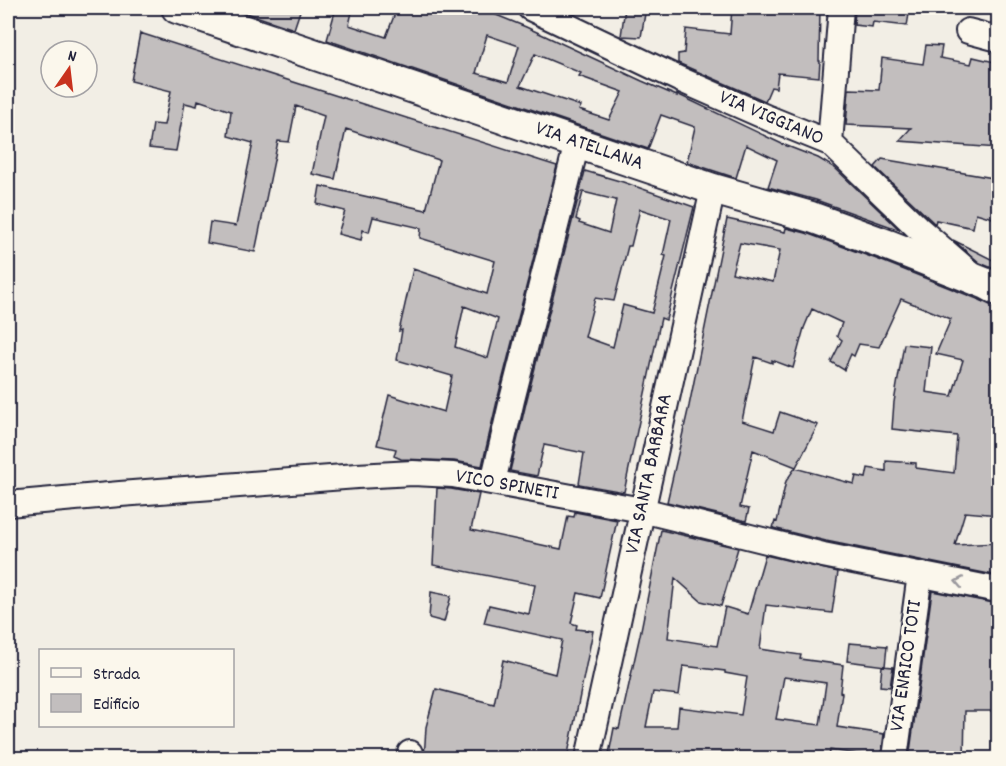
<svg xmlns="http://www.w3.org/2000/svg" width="1006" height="766" viewBox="0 0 1006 766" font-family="Dekko,sans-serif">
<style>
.building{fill:#c2bebe;stroke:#22223b;stroke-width:1.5;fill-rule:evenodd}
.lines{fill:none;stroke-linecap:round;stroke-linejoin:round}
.minor-casing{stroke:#22223b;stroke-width:28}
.major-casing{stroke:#22223b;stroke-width:34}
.minor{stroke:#fbf7ec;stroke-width:24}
.major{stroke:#fbf7ec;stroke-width:30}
.oneway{stroke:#99979c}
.labels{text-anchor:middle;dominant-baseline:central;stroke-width:6;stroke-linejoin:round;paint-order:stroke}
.street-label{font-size:21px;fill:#22223b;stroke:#fbf7ec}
</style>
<rect width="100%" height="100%" fill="#f2eee5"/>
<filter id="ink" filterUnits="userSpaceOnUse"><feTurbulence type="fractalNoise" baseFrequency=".0167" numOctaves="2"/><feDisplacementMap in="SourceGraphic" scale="12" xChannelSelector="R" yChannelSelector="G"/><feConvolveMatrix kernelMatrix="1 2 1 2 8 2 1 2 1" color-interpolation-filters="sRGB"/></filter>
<g filter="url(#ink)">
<path class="building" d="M235 8H301L294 29 235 9Z
M336 8H353L349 25 386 37 397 8H479L526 27 642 81 677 96V94L782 144 818 158 835 168 900 230 816 200 768 187 777 160 746 145 736 178 687 162 695 127 661 115 648 149 327 40ZM487 35 519 46 508 82 476 73ZM535 54 581 73 579 76 623 92 609 120 579 110 581 106 520 86Z
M625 8H646L641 37 621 36Z
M732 8H820L819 61H820L819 77 778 73 776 88 771 87 765 101 678 63V54L684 53 686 29 730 34Z
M855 8H910L907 26 873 22 872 27 854 25Z
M140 33 557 166 498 397 482 466 454 461 401 459 394 456 396 449 377 445 389 395 444 412 452 376 397 360 402 330 399 331 413 269 487 294 495 261 420 238 421 228 373 217 369 232 363 230 361 240 338 234 345 211 317 204 320 186 426 210 439 160 346 129 335 179 312 174 324 116 296 106 289 142 278 141 255 252 207 243 210 222 236 226 253 143 228 136 231 111 198 100 197 106 185 103 176 151 149 148 153 124 164 125 171 91 131 81ZM464 306 498 319 488 358 455 347Z
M926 45 942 46 940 58 971 64 973 57 999 63V148L899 141 911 128 846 125 849 89 879 90 882 58 923 64Z
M882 159 999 179V220L976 213 973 228 936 220 935 224 875 167Z
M585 171 623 182 694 207 666 320 661 318 624 492 579 484 584 453 544 445 537 476 510 471 526 403ZM583 192 616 200 609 233 579 223 580 221 576 219ZM640 209 671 219 663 255 666 256 652 313 623 305 613 347 585 337 595 298 614 301 628 246H631Z
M727 219 785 232 786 228 806 233 882 261 980 300 990 305 999 307V515L965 512 955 545 999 543V576L826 541 773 528 775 521 777 522 786 481 795 468 854 484 856 476 866 478 868 468 886 471V461L916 463V468L954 473 957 436 892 429 894 402 904 344 931 347 926 392 952 396 963 360 936 354 951 319 901 299 879 347 859 344 854 356 851 354 844 370 831 362 842 340 837 336 842 323 812 309 804 328 793 368 772 360V363L755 357 742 421 774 431 780 412 818 425 796 467 753 450 740 507 749 509 746 521 667 502 689 406ZM740 243 780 250 773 282 732 273Z
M953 240 999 263V271L980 263Z
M437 488 451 489 479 494 471 530 561 549 568 516 574 517 575 512 617 520 600 598 578 593 571 623 577 625 576 629 593 631 567 759H424L426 727 436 689 494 704 503 660 555 674 562 640 484 623 489 605 529 614 535 585 433 565Z
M661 530 738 548 721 606 701 601 675 578 668 638 717 646 725 607 748 614 765 555 838 572 832 613 766 605 760 649 801 655 800 659 843 665 840 692 842 693 837 727 884 734 881 759H872L873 756 830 750 829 759H608L614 728 619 729 640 635ZM683 666 725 671V673L747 677 741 715 679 707 677 727H646L653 692 679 695ZM784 677 826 683 820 725 776 719Z
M932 591 999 604V711H965L964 759H909Z
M431 592 451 596 444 622 429 618Z
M849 643 887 646 885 666 847 661Z
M882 666 893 667 890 687 880 686Z"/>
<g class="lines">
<defs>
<path id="minor" d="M530 8 679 79 768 118 830 143 917 227 970 273
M968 31 998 39
M830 143 841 8
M493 482 512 400 577 143
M8 504 120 494 357 476 413 473 453 475 642 510 823 555 998 590
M409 758 410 753
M588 758 713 189
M895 758 920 574"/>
<path id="major" d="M177 8 713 189 811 217 888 245 987 284 998 290"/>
</defs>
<use href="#minor" class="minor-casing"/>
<use href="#major" class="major-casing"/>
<use href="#minor" class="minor"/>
<use href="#major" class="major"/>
</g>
<defs><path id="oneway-chevron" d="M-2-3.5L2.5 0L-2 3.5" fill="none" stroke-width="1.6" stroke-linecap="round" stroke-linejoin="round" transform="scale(1.5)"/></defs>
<use class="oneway" href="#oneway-chevron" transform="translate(959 582) rotate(-169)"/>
</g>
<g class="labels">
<g class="street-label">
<text transform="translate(771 119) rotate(23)">VIA VIGGIANO</text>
<text transform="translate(589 147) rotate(19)">VIA ATELLANA</text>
<text transform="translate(650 474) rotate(-78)">VIA SANTA BARBARA</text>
<text transform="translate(507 486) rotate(10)">VICO SPINETI</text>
<text transform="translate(907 666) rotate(-82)">VIA ENRICO TOTI</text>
</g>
</g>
<rect width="1006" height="766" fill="none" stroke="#fbf7ec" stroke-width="30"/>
<rect x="15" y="15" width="976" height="736" fill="none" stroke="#22223b" stroke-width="2" filter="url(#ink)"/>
<rect x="39" y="649" width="195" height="78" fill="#fbf7ec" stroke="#a4a2a5" stroke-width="1.5"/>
<rect x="51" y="668" width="30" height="9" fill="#fbf7ec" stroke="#a4a2a5" stroke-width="1.5"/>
<text x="93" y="679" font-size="18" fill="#22223b">Strada</text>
<rect x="51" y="694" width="30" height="18" fill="#c2bebe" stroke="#a4a2a5" stroke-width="1.5"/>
<text x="93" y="709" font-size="18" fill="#22223b">Edificio</text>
<g transform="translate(69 69) rotate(14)"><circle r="28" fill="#fbf7ec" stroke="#a4a2a5" stroke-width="1.5"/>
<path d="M0-4.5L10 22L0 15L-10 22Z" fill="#c8321e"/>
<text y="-9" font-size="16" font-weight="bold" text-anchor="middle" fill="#22223b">N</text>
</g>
</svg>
